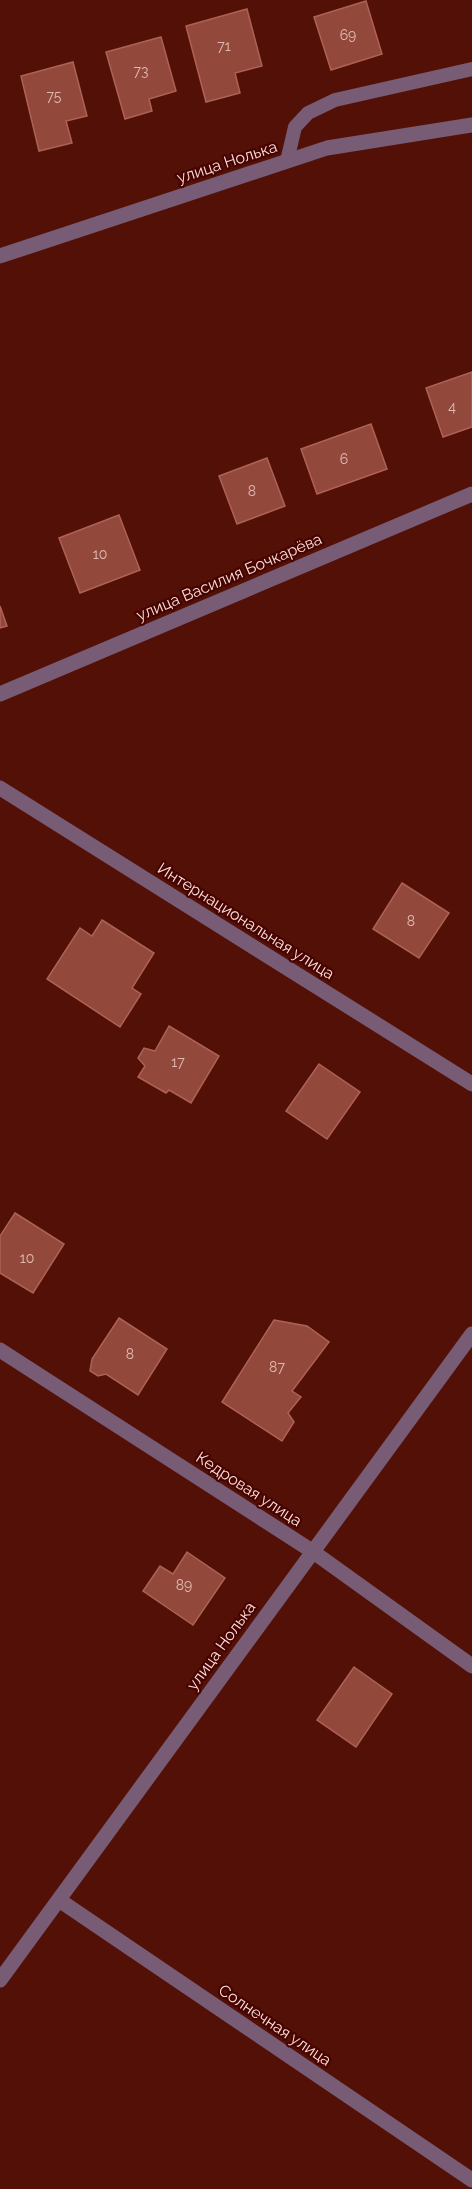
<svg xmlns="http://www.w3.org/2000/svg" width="472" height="2189" viewBox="0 0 472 2189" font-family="Raleway,sans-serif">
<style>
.building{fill:#92493c;stroke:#ad6254;stroke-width:1.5}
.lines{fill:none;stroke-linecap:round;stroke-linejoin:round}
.service{stroke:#785b74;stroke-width:14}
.minor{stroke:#785b74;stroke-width:15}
.labels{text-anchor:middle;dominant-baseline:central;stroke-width:4.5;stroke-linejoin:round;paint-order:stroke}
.number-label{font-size:14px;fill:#e0bab2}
.street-label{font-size:16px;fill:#fae0da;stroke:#470300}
</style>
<rect width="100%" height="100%" fill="#531006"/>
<path class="building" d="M366 1 382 54 331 70 314 17Z
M247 9 262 66 235 73 240 93 206 102 186 26Z
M161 37 176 91 149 99 152 111 125 119 106 52Z
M73 62 87 116 66 121 72 143 39 151 21 76Z
M472 372V427L443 437 426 388Z
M371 424 387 469 317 494 301 449Z
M267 458 285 506 237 524 219 476Z
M119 515 140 570 80 593 59 538Z
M0 606 7 626 0 628Z
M402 883 449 913 419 958 373 929Z
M102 920 154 953 132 988 141 994 120 1027 47 979 80 928 92 936Z
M169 1026 219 1056 191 1103 169 1090 166 1093 138 1077 145 1066 138 1058 144 1048 155 1051Z
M319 1064 360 1092 327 1139 286 1111Z
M15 1213 64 1244 33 1293 0 1273V1236Z
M119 1318 167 1349 138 1395 106 1374 98 1376 90 1371 92 1359Z
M274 1320 307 1326 329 1342 292 1391 301 1397 288 1413 294 1422 282 1441 222 1402Z
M187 1552 225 1578 193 1625 143 1591 160 1566 173 1574Z
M354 1667 392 1694 356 1747 317 1720Z"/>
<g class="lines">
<path class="service" d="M287 161 295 127 308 113 335 100 472 69"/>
<path class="minor" d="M0 256 327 148 472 125
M0 694 472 494
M0 788 472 1084
M0 1350 312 1551 472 1666
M59 1900 472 2180
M0 1980 472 1334"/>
</g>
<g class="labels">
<g class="number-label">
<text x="348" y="35">69</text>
<text x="224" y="46">71</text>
<text x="141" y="71">73</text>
<text x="54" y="96">75</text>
<text x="452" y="407">4</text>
<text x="344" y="459">6</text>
<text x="252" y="491">8</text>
<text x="100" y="554">10</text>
<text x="411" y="921">8</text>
<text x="178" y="1062">17</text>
<text x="27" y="1258">10</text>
<text x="130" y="1354">8</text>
<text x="277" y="1367">87</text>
<text x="184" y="1585">89</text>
</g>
<g class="street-label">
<text transform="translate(227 162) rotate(-18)">улица Нолька</text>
<text transform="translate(229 577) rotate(-23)">улица Василия Бочкарёва</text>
<text transform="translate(246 921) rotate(32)">Интернациональная улица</text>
<text transform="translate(249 1489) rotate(33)">Кедровая улица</text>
<text transform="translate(221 1646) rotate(-54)">улица Нолька</text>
<text transform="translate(275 2025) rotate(34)">Солнечная улица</text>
</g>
</g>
</svg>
